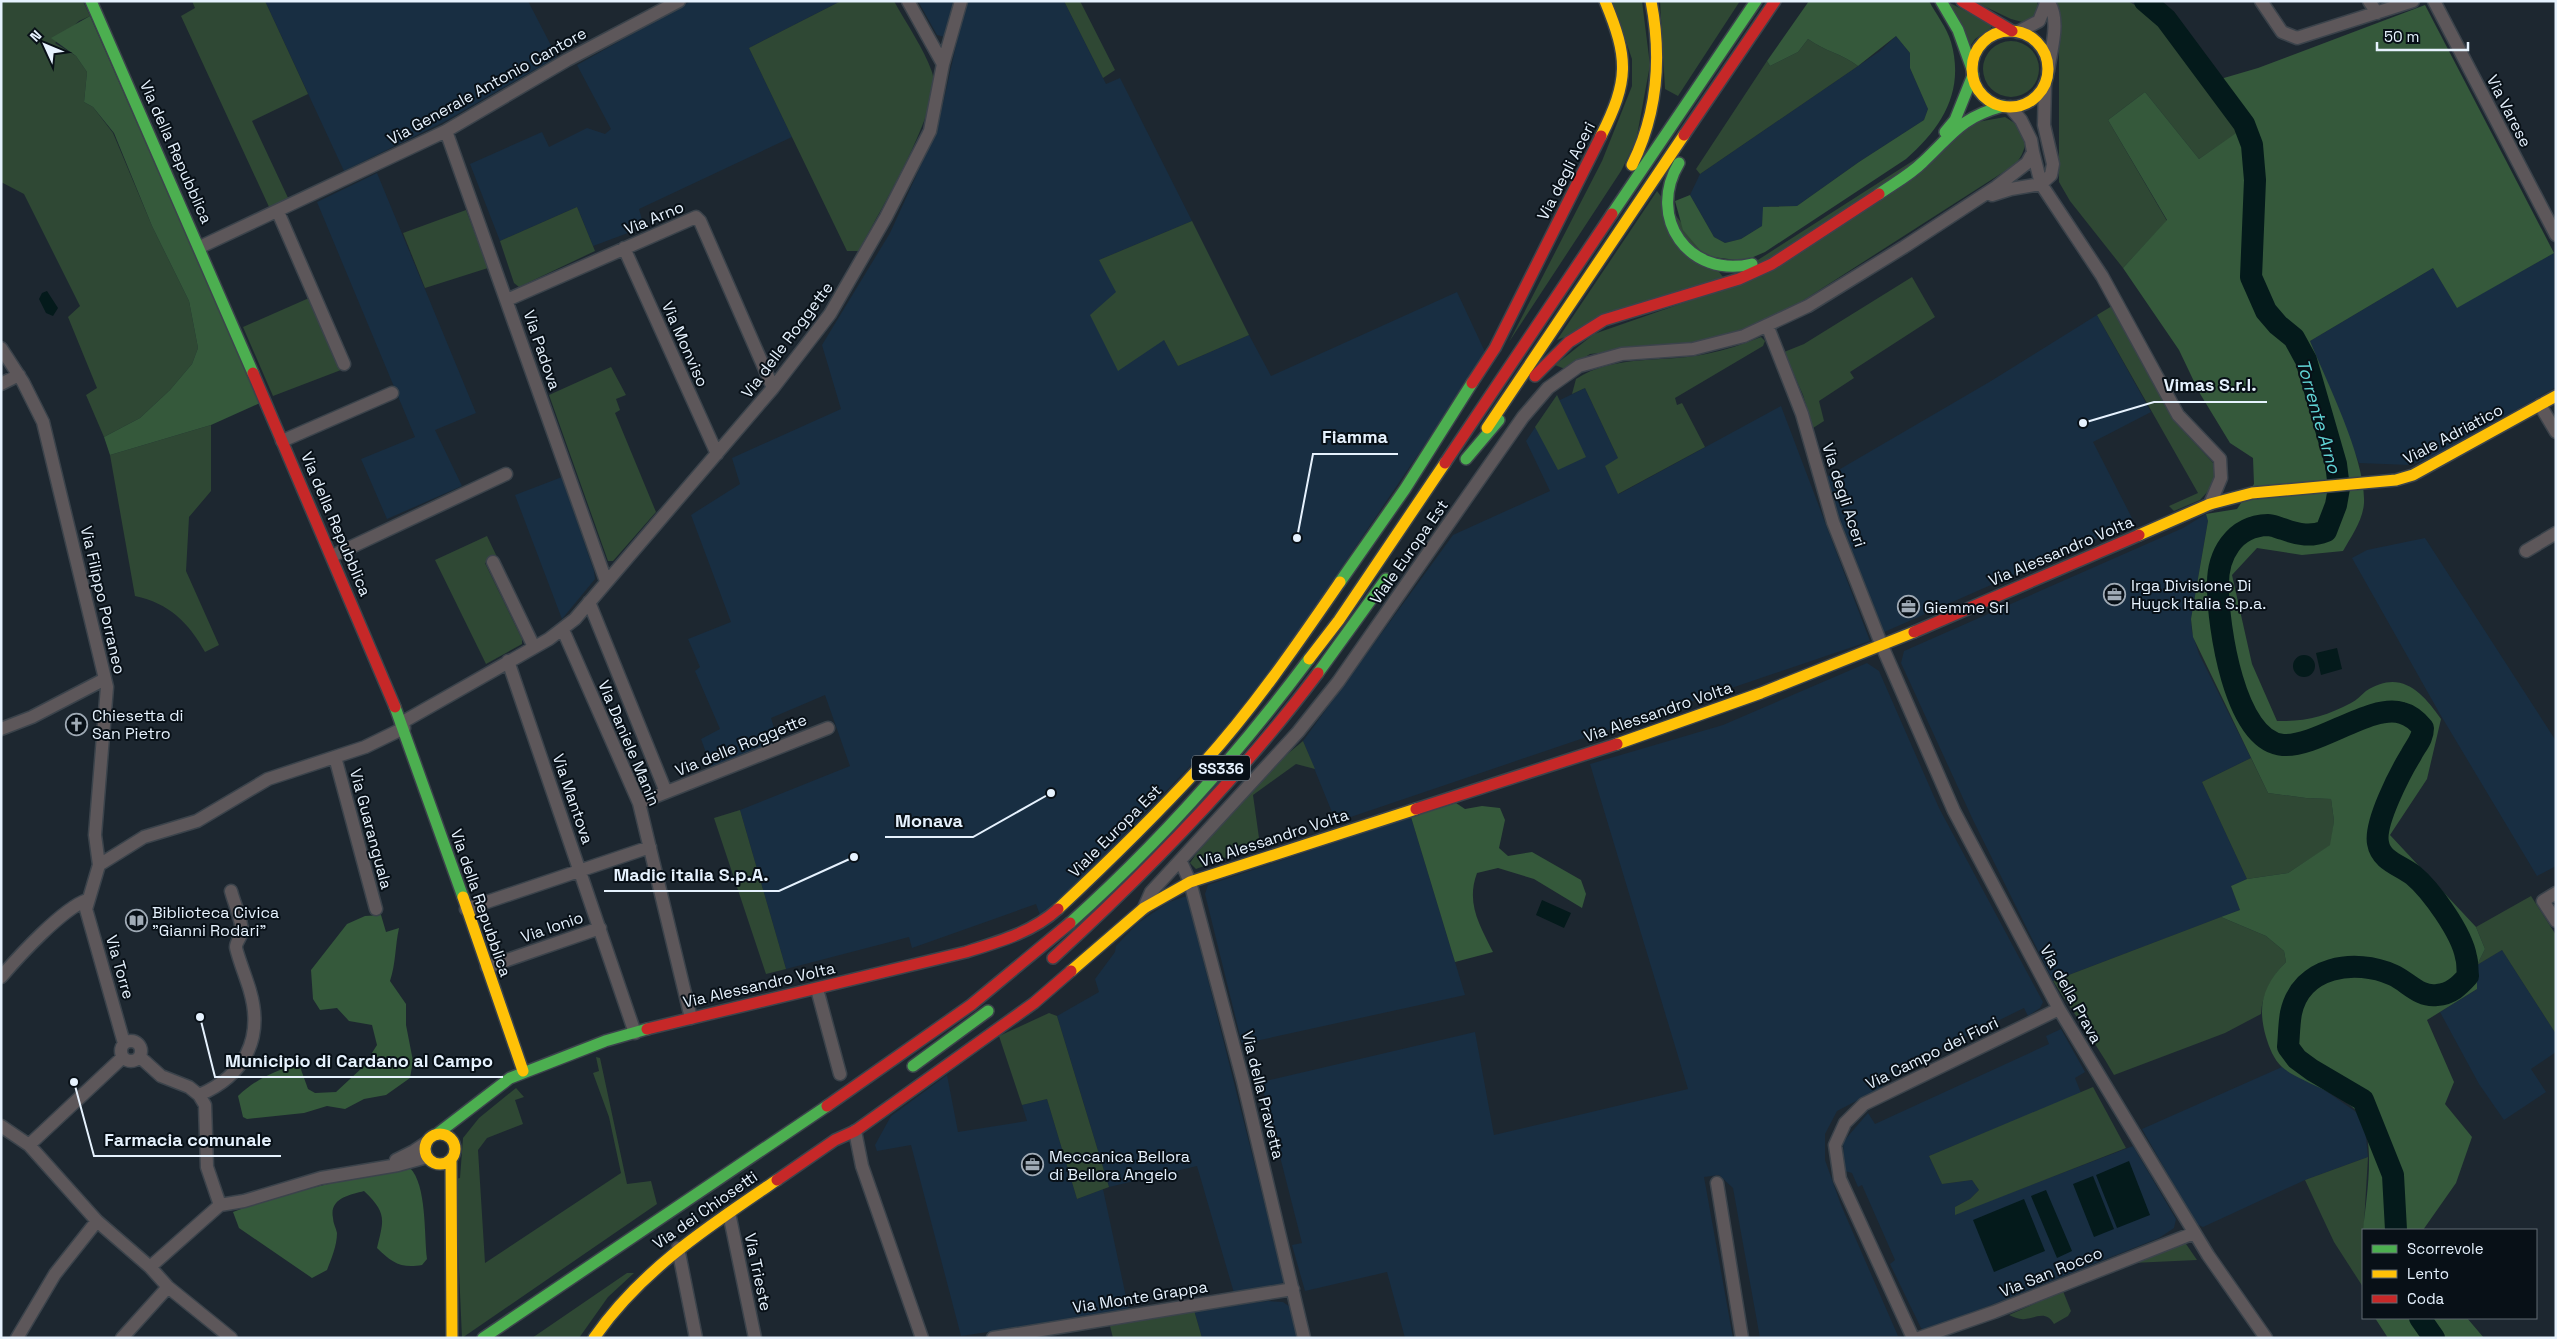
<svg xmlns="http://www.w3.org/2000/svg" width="2557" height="1339" viewBox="0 0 2557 1339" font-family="'Space Grotesk',sans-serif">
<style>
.built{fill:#182e42}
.green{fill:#2f4834}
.forest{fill:#35593b}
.water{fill:#041a1b}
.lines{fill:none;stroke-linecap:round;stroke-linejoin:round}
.river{stroke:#041a1b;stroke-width:22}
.street-casing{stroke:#3b434b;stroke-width:15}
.fast-casing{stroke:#3b434b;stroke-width:14}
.slow-casing{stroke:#3b434b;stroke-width:14}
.jam-casing{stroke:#3b434b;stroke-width:14}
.street{stroke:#5d575a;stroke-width:12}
.fast{stroke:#4caf50;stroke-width:11}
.slow{stroke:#ffc107;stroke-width:11}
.jam{stroke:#c62828;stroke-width:11}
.labels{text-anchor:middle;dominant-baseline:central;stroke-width:4;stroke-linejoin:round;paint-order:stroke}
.shield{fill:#081017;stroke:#a3aeb9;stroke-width:1}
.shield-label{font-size:15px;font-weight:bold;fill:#e6f2fe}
.street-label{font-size:16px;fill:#e6f2fe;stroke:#081017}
.poi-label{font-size:16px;fill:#e6f2fe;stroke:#081017;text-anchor:start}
.water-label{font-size:18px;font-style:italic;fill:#60d4d5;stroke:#081017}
.leader{fill:none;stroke:#e6f2fe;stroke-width:2}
.callout-dot{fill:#e6f2fe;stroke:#081017;stroke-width:2}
.callout-label{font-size:18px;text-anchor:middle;font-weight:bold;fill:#e6f2fe;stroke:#081017;stroke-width:4;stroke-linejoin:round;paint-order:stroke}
</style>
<rect width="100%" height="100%" fill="#1d2730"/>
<path class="built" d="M265 1H528L557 57 444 122 344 171Z
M691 1H841L749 48 792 137 639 209 644 227 593 246 577 207 500 241 470 164 542 132 549 147 587 128 605 134 611 129 577 65Z
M918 1H953L945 37 937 35Z
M966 1H1064L1106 84 1120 78 1192 221 1099 260 1164 340 1178 366 1249 335 1271 376 1457 292 1486 354 1283 654 1214 741 1085 876 1040 915 1036 904 912 948 909 937 786 969 740 810 850 766 825 695 771 718 778 741 712 769 701 739 720 729 695 671 700 667 688 639 731 622 691 515 740 484 732 458 841 409 822 345 890 233 937 130Z
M1896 36 1910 53V68L1928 109 1924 120 1859 162 1797 206 1764 207 1762 226 1741 239 1725 243 1714 237 1690 195 1700 174 1880 51Z
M377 173 476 413 435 430 462 486 387 519 361 459 415 437 317 202Z
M2554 253 2556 387 2433 457 2410 465 2359 463 2310 341 2433 268 2457 307Z
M2097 315 2151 412 2093 442 2134 522 1882 633 1823 479 1991 381Z
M1585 388 1618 458 1619 494 1781 406 1870 641 1336 822 1303 741 1453 535 1550 491 1526 441 1557 395 1560 400Z
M562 477 594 571 595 579 562 619 515 495Z
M2206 514 2208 521 2191 619 2192 632 2199 654 2251 758 2202 782 2247 879 2231 886 2240 910 2053 981 1973 820 1901 663 1904 651 2183 528Z
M2425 538 2556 741V866L2537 876 2440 714 2352 558 2367 550Z
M1867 663 1879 671 1939 808 2043 1002 2040 1008 2028 1016 2024 1008 1879 1079 1883 1087 1837 1111 1825 1134V1160L1841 1205 1898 1336 1760 1338 1733 1188 1719 1175 1704 1177 1733 1338H1405L1387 1272 1305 1291 1292 1245 1302 1243 1261 1082 1475 1032 1494 1135 1688 1089 1590 764 1723 725Z
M1411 817 1465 995 1242 1044 1205 894 1208 885Z
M1187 896 1284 1281 1280 1285 1234 1293 1197 1166 1109 1187 1057 1016 1099 992 1095 979 1115 952 1116 946 1138 923 1169 902Z
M2502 950 2556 1034V1052L2531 1069 2546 1092 2504 1120 2479 1084 2440 1012 2477 989V965Z
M2061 1029 2085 1072 2075 1078 2081 1093 1929 1156 1942 1184 1972 1180 1979 1190 1970 1199 1955 1207V1214L2133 1146 2176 1219 2174 1228 2159 1238 1926 1331 1921 1328 1890 1264 1895 1260 1862 1185 1858 1187 1852 1173 1845 1171 1843 1142 1868 1113 1875 1124 2049 1044 2046 1036Z
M2282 1067 2323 1089 2359 1114 2365 1128 2368 1157 2305 1180 2203 1227 2196 1224 2142 1129Z
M947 1075 958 1132 1027 1121 1022 1105 1047 1099 1077 1199 1103 1189 1129 1311 961 1336 911 1145 877 1151 875 1145 891 1116Z
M1268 1301 1283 1302 1290 1307 1297 1338H1202L1194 1310Z"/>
<path class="green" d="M1 1H83L90 16 79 21 55 43 76 56 87 72 84 102 93 107 113 133 152 226 189 301 198 348 192 364 170 390 140 418 104 437 86 395 97 388 68 317 80 306 24 194 1 182Z
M192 1H265L308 94 252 121 289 200 270 209 181 16 195 8Z
M841 1H894C906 23 924 49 932 72 944 106 876 217 859 251H847L749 48Z
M1064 1H1080L1115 70 1103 78Z
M1612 1H1642L1650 65 1636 141 1621 171 1509 342 1602 161 1632 86V59Z
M1660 1H1740L1678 96 1665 89Z
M1973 1H2037L2039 10 2034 18 2026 23 2011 19Z
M2054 1H2128C2176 26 2209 88 2240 131L2199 159 2145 92 2108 120 2167 221 2123 268 2070 201 2059 182V10Z
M1950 3 1991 24V28L1975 39 1967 51Z
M1808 39C1824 51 1843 54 1858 66L1700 174 1696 169 1767 61 1770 66 1798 52Z
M1983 69a28 28 0 1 1 56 0a28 28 0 1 1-56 0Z
M2005 117C2028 130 2031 143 2016 164L1793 307 1753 326 1696 343 1590 354 1565 369 1555 365 1594 334 1700 297 1972 123Z
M1657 191 1723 277 1557 340Z
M577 207 595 251 519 287 514 283 500 241Z
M466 210 488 268 425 288 403 233Z
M1192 221 1249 335 1178 366 1164 340 1118 371 1090 315 1116 292 1099 260Z
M1912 277 1935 317 1850 372 1854 378 1819 401 1824 421 1813 428 1803 395 1784 352 1804 344Z
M309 298 341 370 273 396 243 327Z
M2112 306 2179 426 2215 465 2216 475 2209 490 2200 500 2174 511 2169 506 2198 493 2097 315Z
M1761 337 1765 341 1763 346 1675 398 1677 405 1682 403 1705 447 1618 494 1605 466 1618 458 1585 388 1572 394 1576 379C1614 354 1664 363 1706 354 1725 350 1744 344 1761 337Z
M611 367 626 395 616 399 620 410 615 413 656 512 613 561H608L549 395Z
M1557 395 1586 457 1558 470 1535 427Z
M211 425V491L189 517 186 571 219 645 205 652C189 623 169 603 135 596L110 455Z
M487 536 497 557 485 563 522 639V644L486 664 435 560Z
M1303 741 1315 769 1296 764 1253 795 1260 845 1196 869 1190 863 1196 854 1273 766Z
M2251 758 2268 793 2306 798 2331 799 2334 821 2331 845 2288 873 2247 879 2202 782Z
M740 810 786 969 766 974 714 818Z
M2531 896 2556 935V1034L2502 950 2477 965 2485 949 2476 927Z
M2221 917 2266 936 2284 951 2286 962C2272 976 2262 994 2261 1014L2225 1033 2114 1075C2096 1043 2073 1013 2053 981Z
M1049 1013 1057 1016 1109 1187 1077 1199 1047 1099 1022 1105 999 1036Z
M596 1057 600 1058 627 1184 651 1181 657 1204 462 1338 455 1179 460 1178 463 1138 479 1118 516 1088 524 1097 515 1100 523 1124 487 1138 478 1150 485 1263 621 1173 609 1117 593 1073 599 1071Z
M2093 1087 2126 1148 1955 1215V1207L1970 1199 1979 1190 1972 1180 1942 1184 1929 1156Z
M2368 1157 2362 1257 2363 1287 2334 1242 2305 1180Z
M2184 1241 2197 1260 2132 1263Z
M627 1273H634L608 1297 579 1338H532Z
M2063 1291 2071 1311 2068 1316 2054 1324C2046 1310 2036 1318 2025 1319 2020 1320 2014 1317 2009 1315Z
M1194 1310 1202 1338H1113L1110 1326Z"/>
<path class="forest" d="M1809 1H1929C1936 14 1947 28 1951 42 1965 91 1942 128 1906 159L1765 252 1744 261 1705 256 1683 230 1675 201 1690 195 1714 237 1725 243 1741 239 1762 226 1763 207 1797 206 1859 162 1924 120 1928 109 1910 68V53L1896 36 1858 66C1843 54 1824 51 1808 39L1798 52 1770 66 1767 61Z
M2425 5 2554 253 2457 308 2433 268 2310 341C2327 383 2366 459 2364 503 2363 520 2351 537 2343 551L2302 555 2257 548 2232 575 2252 664 2277 721C2304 722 2327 716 2351 703 2357 700 2361 695 2366 691 2401 668 2423 693 2441 719L2427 779 2390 835 2476 927 2485 949 2477 965V989L2427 1020 2454 1082 2445 1104 2472 1137 2456 1183 2423 1230H2363C2366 1200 2376 1145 2361 1117 2348 1094 2300 1083 2282 1067 2274 1060 2269 1047 2266 1037 2257 1006 2263 985 2286 962L2284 951 2266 936 2221 917 2240 910 2231 886 2247 879 2288 873 2330 845 2334 821 2331 799 2306 798 2268 793 2193 637 2191 619 2208 521 2206 514 2237 509 2254 484 2253 458 2230 443 2199 392 2179 350 2123 268 2167 220 2108 120 2145 92 2199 159 2249 124 2217 80 2258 68Z
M90 16 260 403 211 425 110 455 104 437 140 418 170 390 192 364 198 348 189 301 152 226 114 133 93 107 84 102 87 72 76 56 51 38Z
M1456 803 1465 809 1482 806 1500 808 1505 820 1499 848 1508 856 1532 852 1581 880 1586 894 1582 908 1534 879 1498 868 1477 873C1466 903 1479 924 1493 952L1455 962 1411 817Z
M381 915 386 932 399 928C395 946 396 963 390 981L406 1004V1025L413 1061 410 1078 386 1095 364 1099 345 1109 327 1106 304 1113 247 1119 243 1117 238 1096C257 1078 275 1071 299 1064L308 1089 315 1093 336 1092 363 1067 377 1045 372 1025 349 1021 337 1008 320 1010 313 999 311 970 347 924 365 916Z
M410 1168C427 1185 424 1235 427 1259L422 1265C401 1269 391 1262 377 1248 384 1219 387 1213 364 1191 350 1195 329 1198 333 1218 333 1223 336 1228 337 1233 337 1246 331 1259 327 1270L312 1278 239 1228 233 1212C291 1191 349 1178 410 1168Z
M2375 1318H2467L2484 1338H2388Z"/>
<path class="water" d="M47 291 58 308 53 316 46 313 39 299 42 293Z
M2337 648 2342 669 2321 675 2316 653Z
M2293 666a11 11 0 1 1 22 0a11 11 0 1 1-22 0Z
M1542 900 1571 913 1564 928 1536 915Z
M2129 1161 2150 1215 2117 1228 2096 1175Z
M2093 1176 2114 1229 2094 1237 2073 1184Z
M2046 1190 2072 1251 2057 1258 2031 1196Z
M2024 1199 2045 1251 1994 1272 1973 1220Z"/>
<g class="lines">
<path class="river" d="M2145 1 2166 19 2244 124 2252 145 2255 180 2251 277 2266 311 2278 325 2294 338 2306 360 2336 464 2339 488 2336 505 2326 531C2311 537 2299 535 2283 529 2278 528 2273 525 2268 525 2234 526 2217 555 2218 587 2218 624 2234 741 2283 745 2318 747 2371 703 2402 713 2410 715 2418 722 2423 728 2423 739 2416 745 2411 755 2400 773 2374 823 2378 843 2381 861 2400 865 2413 875 2431 890 2462 933 2466 957 2468 963 2467 970 2468 976 2459 986 2451 994 2437 995 2420 998 2407 981 2393 975 2355 958 2301 966 2291 1013 2289 1024 2289 1036 2288 1047L2297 1059 2312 1070 2363 1100 2393 1175 2396 1230
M2420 1318 2434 1338"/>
<defs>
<path id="street" d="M908 1 943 64
M2048 1C2061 20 2051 49 2048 71
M2261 1 2282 32 2297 38 2413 1
M2369 1 2377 13
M2434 1 2556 235
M2018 32 2039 21 2047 1
M446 131 606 581
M2033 152 2041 184 2102 276 2178 415 2220 459 2221 478 2210 504
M1992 195 2011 189 2041 184 2051 175 2053 164 2044 125 2045 84
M278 212 344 364
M200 247 446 131 567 60 679 1
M624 248 717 454
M507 300 696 217 700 221 773 388
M1767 325 1802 414 1833 522 1882 646 1954 811 2059 1009 2208 1255 2266 1338
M1 348 23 382 43 422 107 687 95 835 99 865 86 909 124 1043
M1 384 19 375
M2540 405 2556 432
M282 441 392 393
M2526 551 2556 533
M332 556 506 474
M493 562 534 647
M589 602 666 792
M563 630 639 803 691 1018
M508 661 635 1033
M401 723 549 639 575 619 773 388 830 314 886 217 930 131 943 64 961 1
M1 729 32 717 105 679
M335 757 376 909
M639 803 828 728
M1181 862 1190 882 1243 1081 1304 1338
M99 865 144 837 197 821 268 779 365 747 404 728
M2556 893 2543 901 2556 921
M1144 908 1151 892 1298 732 1338 682 1523 417 1548 388 1579 366 1622 354 1693 349 1744 336 1808 306 1904 247 1996 187 2027 163 2033 152 2031 140 2021 120 2010 107
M466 909 650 847
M487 967 600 928
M1 977C19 956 62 909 87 900
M817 989 840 1074
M121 1051a10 10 0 1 1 20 0a10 10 0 1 1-20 0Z
M140 1057 161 1076 189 1087 199 1095 205 1105 207 1167 220 1205
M199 1095C244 1076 264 1039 250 991 248 983 236 952 236 947 236 942 241 937 242 932 242 920 234 903 231 891
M1 1126 29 1145 97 1221 150 1267 168 1287 231 1338
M855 1131 862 1166 922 1338
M29 1145 123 1057
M396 1160 414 1151 426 1143
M1717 1183 1742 1338
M729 1213 755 1338
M678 1248 696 1338
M150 1267 220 1205 244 1201 321 1178 398 1165 427 1157
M17 1338 55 1274 97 1221
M122 1338 168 1287
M993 1338 1293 1289
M1913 1338 1840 1179 1835 1145 1845 1123 1864 1104 2059 1009
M1919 1338 1994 1312 2194 1233"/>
<path id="fast" d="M91 1 253 373
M1941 1 1958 30 1972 69
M1945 132 1955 120 1973 75
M1679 163C1646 218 1689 279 1752 264
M1879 194C1893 184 1910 175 1923 162 1953 134 1960 118 2003 106
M1612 214 1756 1
M1466 459 1499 420
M1340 582 1405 489 1472 383
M1318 673 1386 579
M395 707 463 897
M1070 923C1158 844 1238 754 1309 659
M913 1066 988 1011
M437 1134 510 1078 605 1041 647 1029
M483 1338 827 1106"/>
<path id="slow" d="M1972 69a38 38 0 1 1 76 0a38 38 0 1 1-76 0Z
M1601 136C1629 80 1629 59 1605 1
M1632 165C1658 112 1662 58 1651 1
M1487 428 1684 135
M2139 535 2210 504 2252 493 2396 480 2413 475 2556 396
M1309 659 1339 620 1445 463
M1617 744 1761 693 1914 632
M463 897 523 1071
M1058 909C1107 863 1155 816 1200 767 1252 710 1296 646 1340 582
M1071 971 1144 908 1190 882 1416 809
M425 1149a15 15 0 1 1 30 0a15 15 0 1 1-30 0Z
M451 1159 452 1338
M594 1338C641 1270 709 1226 777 1180"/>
<path id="jam" d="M1962 1 2012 31
M1684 135 1775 1
M253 373 395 707
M1535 376 1569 342 1604 320 1739 279 1772 264 1879 194
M1472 383 1495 348 1601 136
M1445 463 1612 214
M1914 632 2139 535
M1416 809 1617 744
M1053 958C1149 870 1240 777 1318 673
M647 1029 966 952C998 942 1033 932 1058 909
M827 1106 971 1005 1070 923
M777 1180 835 1140 855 1131 1034 1003 1071 971"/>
</defs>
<use href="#street" class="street-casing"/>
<use href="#fast" class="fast-casing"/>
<use href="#slow" class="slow-casing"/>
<use href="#jam" class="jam-casing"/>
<use href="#street" class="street"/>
<use href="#fast" class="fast"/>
<use href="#slow" class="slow"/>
<use href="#jam" class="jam"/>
</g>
<defs>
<symbol id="office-ring" viewBox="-11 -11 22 22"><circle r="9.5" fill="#081017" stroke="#a0abb6" stroke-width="1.5"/><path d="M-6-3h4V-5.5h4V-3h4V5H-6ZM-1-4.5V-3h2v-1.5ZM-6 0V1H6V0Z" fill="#a0abb6"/></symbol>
<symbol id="church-ring" viewBox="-11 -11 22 22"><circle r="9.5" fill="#081017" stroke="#a0abb6" stroke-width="1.5"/><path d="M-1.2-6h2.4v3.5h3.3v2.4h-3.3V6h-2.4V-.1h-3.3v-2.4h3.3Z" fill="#a0abb6"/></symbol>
<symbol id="library-ring" viewBox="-11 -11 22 22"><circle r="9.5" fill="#081017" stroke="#a0abb6" stroke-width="1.5"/><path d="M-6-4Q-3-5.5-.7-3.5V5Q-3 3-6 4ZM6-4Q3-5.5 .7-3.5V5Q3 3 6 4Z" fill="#a0abb6"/></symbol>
</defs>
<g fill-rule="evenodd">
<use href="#office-ring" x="2102" y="582" width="25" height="25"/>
<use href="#office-ring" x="1896" y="594" width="25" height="25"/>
<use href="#church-ring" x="64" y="712" width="25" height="25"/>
<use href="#library-ring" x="124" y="908" width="25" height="25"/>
<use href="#office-ring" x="1020" y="1152" width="25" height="25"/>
</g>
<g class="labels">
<rect class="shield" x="1192" y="755.5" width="58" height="25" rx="4"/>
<g class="shield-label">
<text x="1221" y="768">SS336</text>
</g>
<g class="street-label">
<text transform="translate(487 86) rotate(-29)">Via Generale Antonio Cantore</text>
<text transform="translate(2509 111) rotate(63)">Via Varese</text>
<text transform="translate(176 152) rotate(66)">Via della Repubblica</text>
<text transform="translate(1566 171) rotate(-63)">Via degli Aceri</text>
<text transform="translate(654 218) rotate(-23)">Via Arno</text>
<text transform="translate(787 340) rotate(-53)">Via delle Roggette</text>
<text transform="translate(685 344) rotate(66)">Via Monviso</text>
<text transform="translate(542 350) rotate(71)">Via Padova</text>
<text transform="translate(2453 434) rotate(-28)">Viale Adriatico</text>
<text transform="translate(1844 495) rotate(72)">Via degli Aceri</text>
<text transform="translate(336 524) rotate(67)">Via della Repubblica</text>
<text transform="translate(2061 551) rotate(-23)">Via Alessandro Volta</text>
<text transform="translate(1409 552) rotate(-55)">Viale Europa Est</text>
<text transform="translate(103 600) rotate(77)">Via Filippo Porraneo</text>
<text transform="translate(1658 712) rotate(-19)">Via Alessandro Volta</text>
<text transform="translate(629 743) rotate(67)">Via Daniele Manin</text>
<text transform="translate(741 745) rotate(-22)">Via delle Roggette</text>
<text transform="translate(573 799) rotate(71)">Via Mantova</text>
<text transform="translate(371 829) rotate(75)">Via Guaranguala</text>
<text transform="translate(1115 831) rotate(-45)">Viale Europa Est</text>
<text transform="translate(1274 838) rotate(-18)">Via Alessandro Volta</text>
<text transform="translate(481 903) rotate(71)">Via della Repubblica</text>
<text transform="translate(552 927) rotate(-19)">Via Ionio</text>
<text transform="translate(120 967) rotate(74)">Via Torre</text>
<text transform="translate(759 985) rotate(-13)">Via Alessandro Volta</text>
<text transform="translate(2071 994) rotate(61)">Via della Prava</text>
<text transform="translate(1932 1053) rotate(-26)">Via Campo dei Fiori</text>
<text transform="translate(1263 1095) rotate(76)">Via della Pravetta</text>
<text transform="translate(705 1210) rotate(-35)">Via dei Chiosetti</text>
<text transform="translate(758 1272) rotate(78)">Via Trieste</text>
<text transform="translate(2051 1272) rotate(-22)">Via San Rocco</text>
<text transform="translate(1140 1297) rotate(-9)">Via Monte Grappa</text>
</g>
<g class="poi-label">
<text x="2131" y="585">Irga Divisione Di<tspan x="2131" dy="18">Huyck Italia S.p.a.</tspan></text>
<text x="1924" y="607">Giemme Srl</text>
<text x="92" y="715">Chiesetta di<tspan x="92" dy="18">San Pietro</tspan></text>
<text x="152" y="912">Biblioteca Civica<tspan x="152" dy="18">"Gianni Rodari"</tspan></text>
<text x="1049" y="1156">Meccanica Bellora<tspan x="1049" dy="18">di Bellora Angelo</tspan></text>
</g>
<g class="water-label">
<text transform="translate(2319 416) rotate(74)">Torrente Arno</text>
</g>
</g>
<path class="leader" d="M2083 423L2154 402H2267M1297 538L1313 454H1398M1051 793L973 837H885M854 857L779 891H604M200 1017L215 1077H503M74 1082L94 1156H281"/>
<g class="callout-dot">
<circle cx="2083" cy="423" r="5"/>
<circle cx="1297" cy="538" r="5"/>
<circle cx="1051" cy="793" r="5"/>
<circle cx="854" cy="857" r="5"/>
<circle cx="200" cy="1017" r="5"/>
<circle cx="74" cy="1082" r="5"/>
</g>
<g class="callout-label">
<text x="2210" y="391">Vimas S.r.l.</text>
<text x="1355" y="443">Fiamma</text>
<text x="929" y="827">Monava</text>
<text x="691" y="881">Madic italia S.p.A.</text>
<text x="359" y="1067">Municipio di Cardano al Campo</text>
<text x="188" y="1146">Farmacia comunale</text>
</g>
<rect width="2557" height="1339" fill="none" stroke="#e6f2fe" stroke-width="5"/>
<rect x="2362" y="1229" width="175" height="90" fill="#081017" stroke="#616a73"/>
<rect x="2372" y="1245" width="25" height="8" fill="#4caf50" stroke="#616a73"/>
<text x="2407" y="1254" font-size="15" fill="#e6f2fe">Scorrevole</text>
<rect x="2372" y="1270" width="25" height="8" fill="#ffc107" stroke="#616a73"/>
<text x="2407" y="1279" font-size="15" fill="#e6f2fe">Lento</text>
<rect x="2372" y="1295" width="25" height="8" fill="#c62828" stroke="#616a73"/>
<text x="2407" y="1304" font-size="15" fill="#e6f2fe">Coda</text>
<g transform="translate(45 45) rotate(314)" stroke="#081017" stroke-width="4" paint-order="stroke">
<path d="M0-4L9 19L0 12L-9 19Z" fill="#e6f2fe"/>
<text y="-8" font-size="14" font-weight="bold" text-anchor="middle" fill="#e6f2fe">N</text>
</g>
<path d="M2377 42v8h91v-8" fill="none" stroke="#e6f2fe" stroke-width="2.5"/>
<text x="2384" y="42" font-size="15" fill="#e6f2fe" stroke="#081017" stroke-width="4" paint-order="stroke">50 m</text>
</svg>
